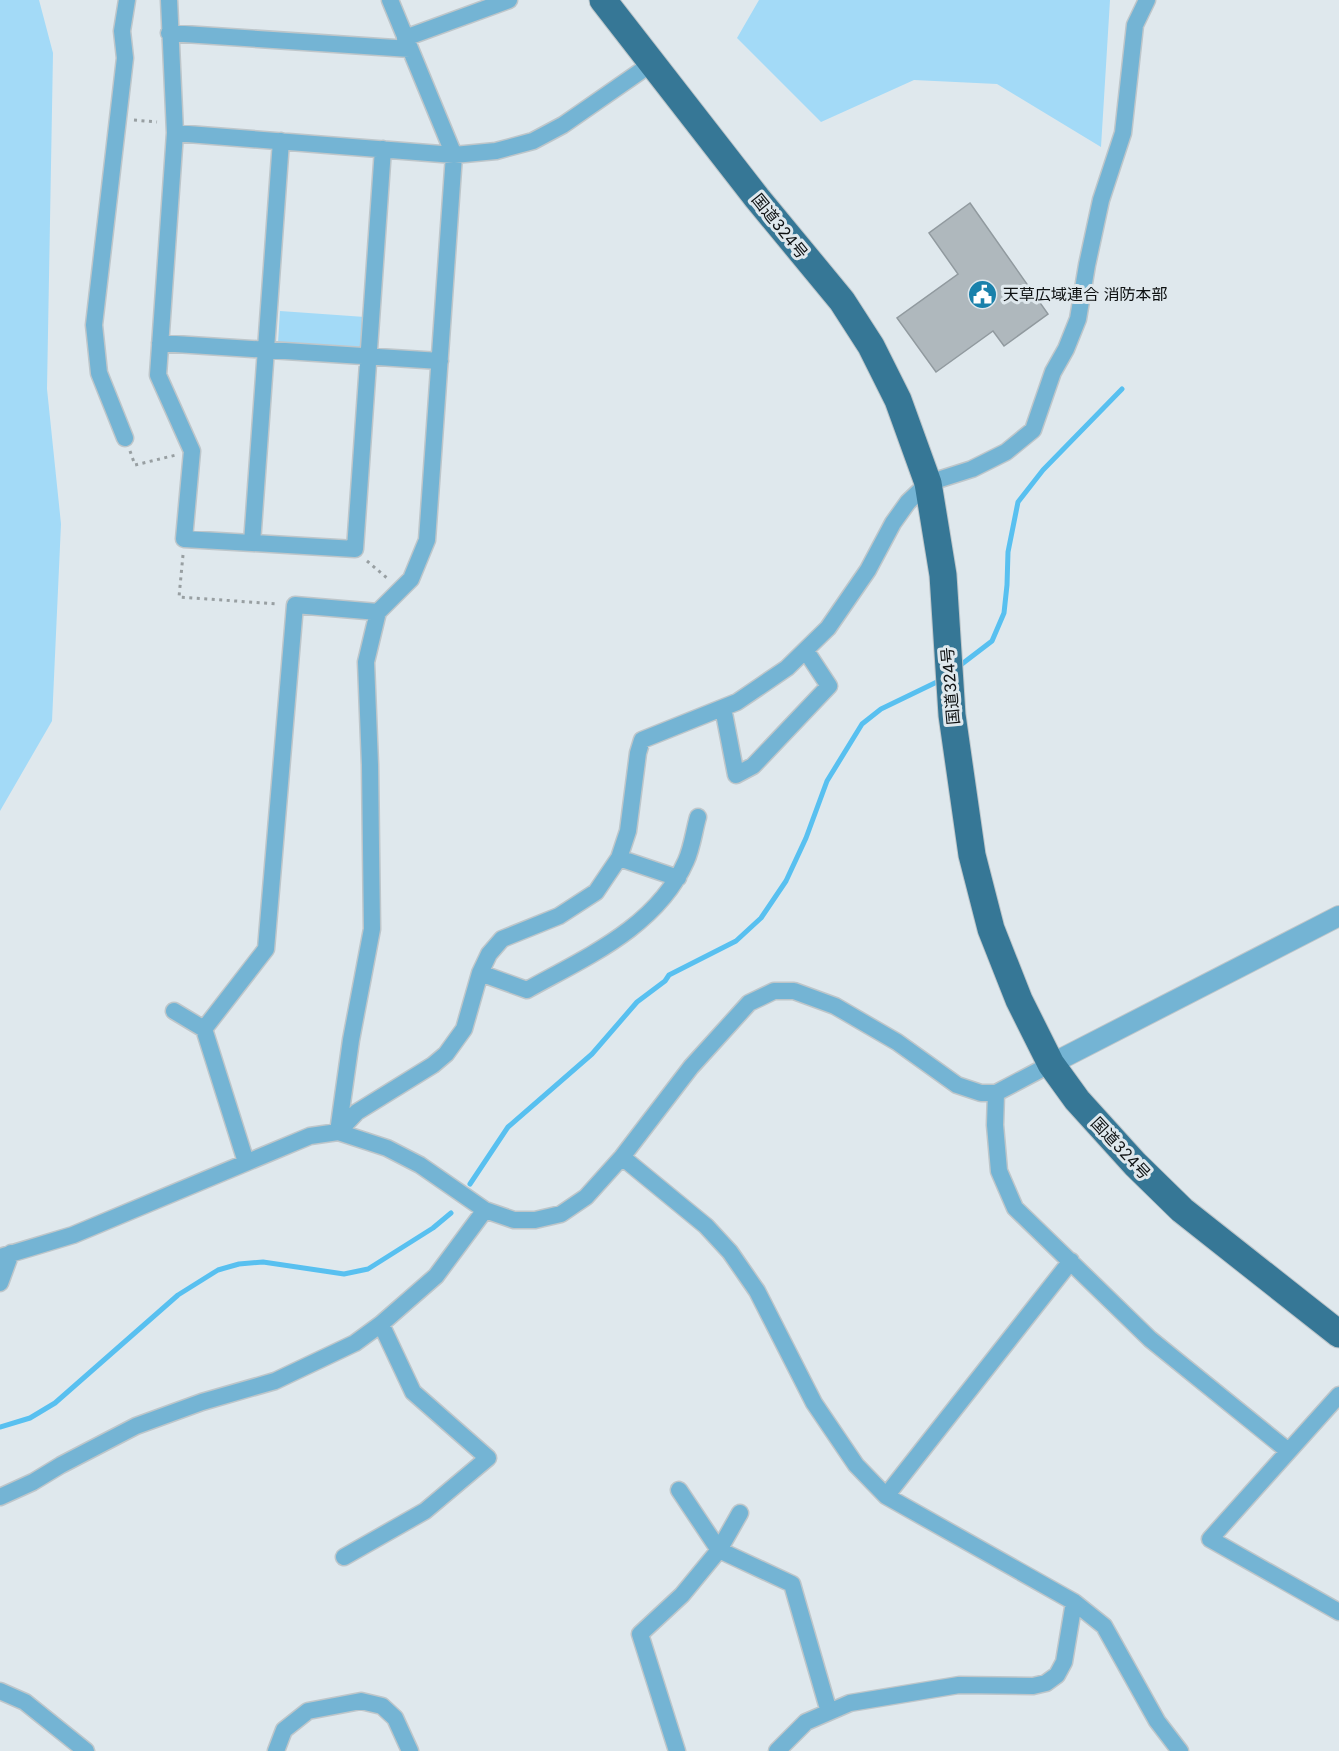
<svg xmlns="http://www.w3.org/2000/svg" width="1339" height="1751" viewBox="0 0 1339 1751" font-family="Inter,'Noto Sans JP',sans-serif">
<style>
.green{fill:#a3daf7}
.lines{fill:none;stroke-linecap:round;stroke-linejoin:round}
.stream{stroke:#58c0f0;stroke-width:5}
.building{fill:#afb8bd;stroke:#919a9f;stroke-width:1.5}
.minor-casing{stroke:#bec6ca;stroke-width:19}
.tertiary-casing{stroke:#bec6ca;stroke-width:22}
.trunk-casing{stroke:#bec6ca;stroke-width:29}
.path{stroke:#989fa2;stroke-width:3;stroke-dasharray:3 4.5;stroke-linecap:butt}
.minor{stroke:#74b4d4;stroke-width:16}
.tertiary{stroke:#74b4d4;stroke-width:20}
.trunk{stroke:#367796;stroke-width:27}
.labels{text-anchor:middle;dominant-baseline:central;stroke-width:6;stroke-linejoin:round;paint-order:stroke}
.street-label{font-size:16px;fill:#0e1112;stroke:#dfe8ed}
.poi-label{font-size:16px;fill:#0e1112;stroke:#dfe8ed;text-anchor:start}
</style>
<rect width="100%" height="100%" fill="#dfe8ed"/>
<path class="green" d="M0 0H39L53 53 47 389 61 524 52 721 0 811Z
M759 0H1110L1101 147 997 84 914 80 821 122 737 38Z
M280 311 365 317 363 349 278 343Z"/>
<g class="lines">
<path class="stream" d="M958 667 992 641 1004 613 1007 585 1008 552 1018 502 1043 470 1122 389
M470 1184 508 1127 592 1054 637 1002 665 981 669 975 736 941 761 918 786 881 806 838 827 781 862 724 881 709 941 680
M0 1427 30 1418 55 1403 178 1295 218 1270 239 1264 263 1262 344 1274 368 1269 433 1228 451 1213"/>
</g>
<path class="building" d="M970 203 1048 314 1004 346 993 331 936 372 897 318 958 274 929 233Z"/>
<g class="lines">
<defs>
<path id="minor" d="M169 0 175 133 158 375 192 451 184 539 355 549 383 149
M169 33 410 49
M405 38 509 0
M175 133 454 155 496 151 533 141 563 125 651 64
M160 343 440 361
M125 438 99 373 94 325 125 58 122 31 127 0
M252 543 281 141
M723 708 736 775 753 766 829 686 806 651
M619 858 678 878
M480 973 527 990C586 957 657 927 686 861 692 848 694 831 698 817
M174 1011 204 1029 246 1162
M204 1029 266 949 295 605 378 612
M996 1093 995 1125 999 1171 1015 1208 1150 1339 1287 1450
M338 1132 357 1112 433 1065 446 1054 464 1029 480 973 489 954 502 939 559 916 596 892 619 858 628 831 638 753 642 740 737 702 787 668 828 628 868 570 893 523 908 502 928 483 972 469 1006 452 1033 430 1053 372 1066 349 1078 319 1087 265 1101 200 1123 133 1135 25 1147 0
M338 1132 351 1040 372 929 370 765 366 662 378 612 411 579 427 540 454 155 390 0
M622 1157 706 1226 730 1252 757 1291 814 1403 856 1465 886 1496 1074 1602 1104 1626 1157 1721 1180 1751
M0 1257 73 1235 310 1136 338 1132 387 1148 420 1165 485 1210 514 1220H535L561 1214 586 1197 622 1157 691 1067 749 1003 774 991H794L835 1006 897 1042 957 1085 981 1093H996L1051 1064
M0 1283 11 1253
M1339 1395 1210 1539 1339 1612
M679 1490 719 1550 792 1584 829 1712
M886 1496 1071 1261
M0 1497 33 1482 61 1465 136 1426 202 1402 275 1381 355 1343 381 1324 436 1276 485 1210
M344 1557 425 1511 488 1458 413 1392 381 1324
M0 1691 25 1702 86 1751
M276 1751 284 1730 308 1711 361 1701 382 1706 395 1718 410 1751
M677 1751 640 1634 682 1595 719 1550 740 1513
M777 1751 806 1722 850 1703 959 1685 1033 1686 1046 1683 1057 1675 1064 1662 1074 1602"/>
<path id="tertiary" d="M1051 1064 1339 916"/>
<path id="trunk" d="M603 0 757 198 842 301 871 346 898 400 928 483 943 575 952 715 972 855 991 929 1019 1000 1051 1064 1077 1100 1135 1164 1182 1210 1339 1334"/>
</defs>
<use href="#minor" class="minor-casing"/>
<use href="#tertiary" class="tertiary-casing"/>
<use href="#trunk" class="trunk-casing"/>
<path class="path" d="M134 120 157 122
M130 451 135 465 176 455
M183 555 179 597 278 604
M367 561 387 578"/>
<use href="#minor" class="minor"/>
<use href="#tertiary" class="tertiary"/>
<use href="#trunk" class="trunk"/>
</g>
<defs>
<symbol id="civic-disc" viewBox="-11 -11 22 22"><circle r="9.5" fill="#1981ab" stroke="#dfe8ed"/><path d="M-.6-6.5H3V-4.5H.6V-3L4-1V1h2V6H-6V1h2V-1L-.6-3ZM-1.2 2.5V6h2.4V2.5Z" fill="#fff"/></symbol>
</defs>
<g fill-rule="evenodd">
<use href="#civic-disc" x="966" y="278" width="33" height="33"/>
</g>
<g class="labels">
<g class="street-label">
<text transform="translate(780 226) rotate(51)">国道324号</text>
<text transform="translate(950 686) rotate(-95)">国道324号</text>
<text transform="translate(1121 1148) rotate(47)">国道324号</text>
</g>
<g class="poi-label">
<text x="1003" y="294">天草広域連合 消防本部</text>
</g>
</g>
</svg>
